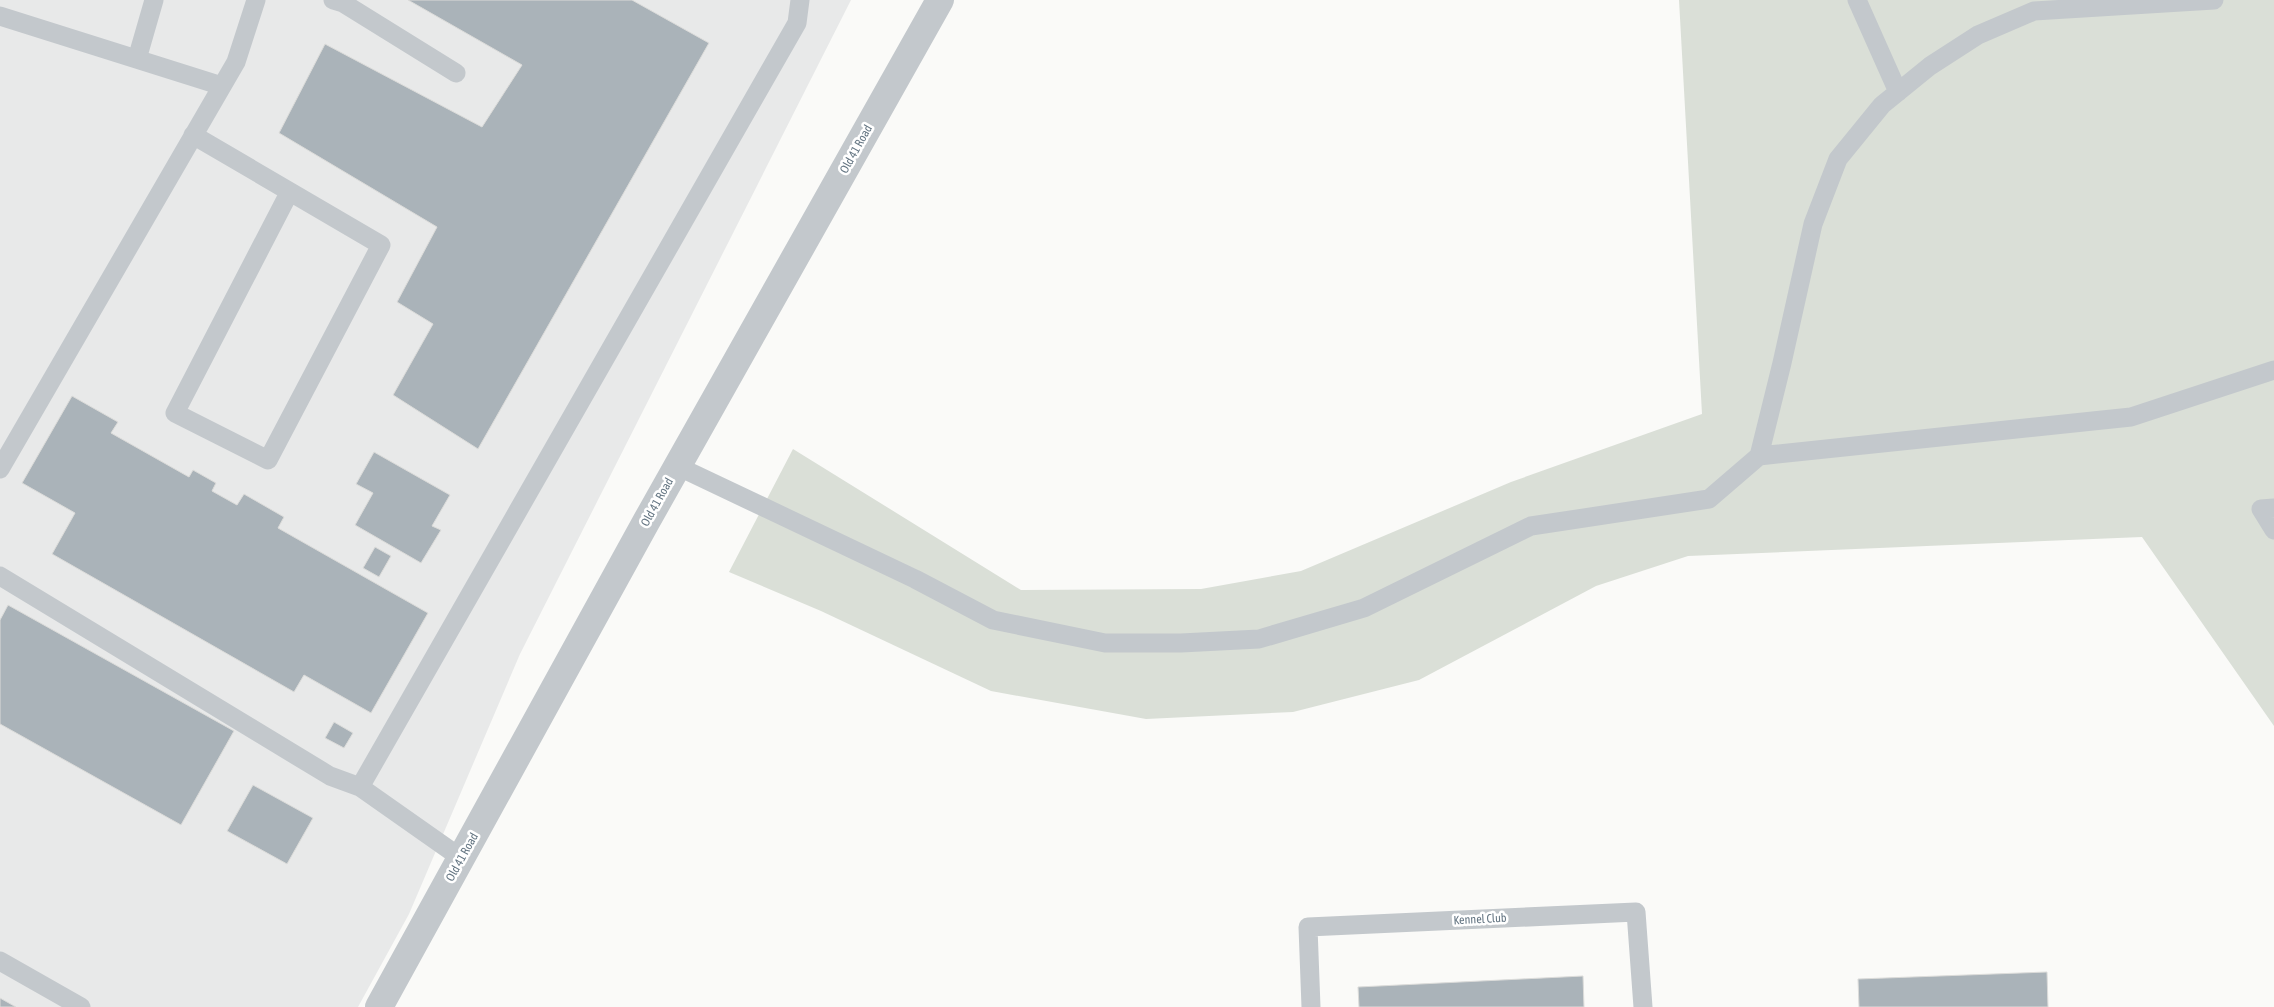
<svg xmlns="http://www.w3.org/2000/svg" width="2274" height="1007" viewBox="0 0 2274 1007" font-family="'Asap Condensed',sans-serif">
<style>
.built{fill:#e8e9e9}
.green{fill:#dadfd7}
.building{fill:#aab3b9;stroke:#dcdcda}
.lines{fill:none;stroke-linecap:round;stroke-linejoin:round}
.service{stroke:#c3c8cc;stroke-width:19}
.tertiary{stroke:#c3c8cc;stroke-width:28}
.labels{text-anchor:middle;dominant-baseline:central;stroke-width:5;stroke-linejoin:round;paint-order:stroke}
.street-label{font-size:12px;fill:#657683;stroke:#fff}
</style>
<rect width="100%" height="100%" fill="#fafaf8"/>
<path class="built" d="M0 0H851L520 654 409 914 358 1007H0Z"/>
<path class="green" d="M1679 0H2274V726L2142 537 1688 556 1596 586 1419 680 1293 712 1146 719 991 691 821 611 729 572 793 449 1021 590 1201 589 1301 571 1511 482 1702 414Z"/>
<path class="building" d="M408 0H632L709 43 478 449 393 395 433 324 397 302 437 227 279 133 325 44 482 127 522 65Z
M72 396 118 422 111 433 189 477 193 470 216 483 212 491 237 505 244 494 284 517 278 528 428 613 371 713 304 675 294 692 52 554 75 513 22 483Z
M374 452 450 495 432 526 441 530 421 563 355 525 373 493 356 484Z
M375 547 391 556 379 577 363 568Z
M8 605 234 731 181 825 0 724V620Z
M334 722 353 733 344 748 325 738Z
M253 785 313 818 287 864 227 831Z
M2047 972 2048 1007H1859L1858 979Z
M1583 976 1584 1007H1359L1358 987Z
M0 998 16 1007H0Z"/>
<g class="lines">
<path class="service" d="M333 0 343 3 456 73
M1857 0 1898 92
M0 16 222 86
M137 59 154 0
M193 135 381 245 268 460 175 413 289 193
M1759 456 2131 417 2274 370
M677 466 915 579 993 620 1105 643H1181L1259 639 1364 608 1531 526 1709 499 1759 456 1782 363 1813 224 1838 159 1882 105 1930 66 1978 35 2034 11 2214 0
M0 469 236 62 256 0
M2274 508 2261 509 2274 530
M0 576 330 776 360 787 461 858
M360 787 797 23 800 0
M0 961 81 1007
M1311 1007 1308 927 1636 912 1643 1007"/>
<path class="tertiary" d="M379 1007 646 522 940 0"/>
</g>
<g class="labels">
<g class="street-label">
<text transform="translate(856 149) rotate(-61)">Old 41 Road</text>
<text transform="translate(657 502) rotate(-61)">Old 41 Road</text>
<text transform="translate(462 857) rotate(-61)">Old 41 Road</text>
<text transform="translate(1480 919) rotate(-3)">Kennel Club</text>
</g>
</g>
</svg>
